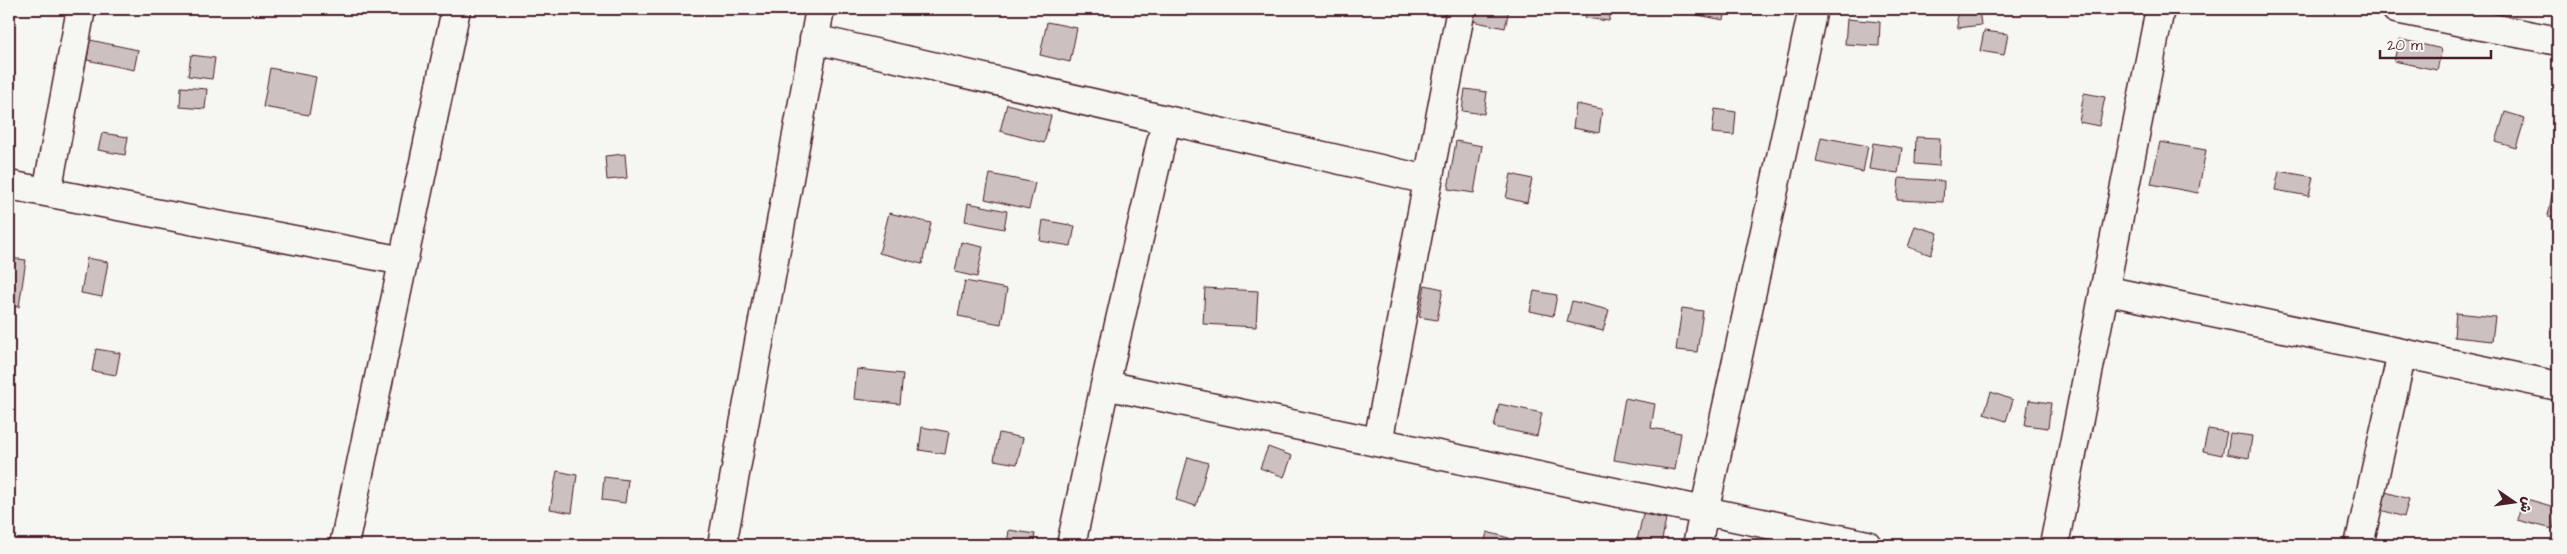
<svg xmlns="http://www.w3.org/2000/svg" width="2567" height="554" viewBox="0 0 2567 554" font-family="'Architects Daughter','Playpen Sans Arabic',sans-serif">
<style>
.building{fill:#ccc1c0;stroke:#4a1f2b}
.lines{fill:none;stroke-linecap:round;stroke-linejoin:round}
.minor-casing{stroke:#4a1f2b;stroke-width:31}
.minor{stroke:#f6f6f2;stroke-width:28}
</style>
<rect width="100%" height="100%" fill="#f6f6f2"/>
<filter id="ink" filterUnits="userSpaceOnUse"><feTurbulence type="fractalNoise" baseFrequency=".02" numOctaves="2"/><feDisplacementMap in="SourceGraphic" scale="10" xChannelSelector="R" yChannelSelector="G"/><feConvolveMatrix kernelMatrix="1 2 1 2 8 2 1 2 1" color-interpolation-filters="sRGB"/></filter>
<g filter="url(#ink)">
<path class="building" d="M1474 9H1509L1505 28 1472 21Z
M1587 9H1611L1609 21 1585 18Z
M1666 9H1726L1724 20Z
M1956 9H1979L1981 25 1958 28Z
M1847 19 1880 22 1879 46 1845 44Z
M1047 22 1077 28 1070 62 1040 55Z
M1984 31 2008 34 2004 55 1980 51Z
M2399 39 2442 49 2437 70 2394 61Z
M90 40 138 50 134 70 87 60Z
M191 55 215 58 212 79 188 76Z
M270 68 316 77 309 115 263 107Z
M181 87 207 89 205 109 180 107Z
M1465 89 1487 92 1484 114 1462 111Z
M2084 93 2105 97 2099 126 2079 122Z
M1007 104 1051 116 1044 143 1000 131Z
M1576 104 1602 109 1599 133 1573 128Z
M1715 109 1736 112 1734 135 1712 133Z
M2505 112 2525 118 2516 148 2496 142Z
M102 133 128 137 125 155 98 150Z
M1821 137 1868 146 1863 172 1816 162Z
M1916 137 1940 138 1939 166 1915 164Z
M1456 141 1482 146 1474 193 1448 189Z
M2160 142 2206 150 2198 193 2151 184Z
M1873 143 1902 148 1898 173 1869 169Z
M625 154 627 178 607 180 605 156Z
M2279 171 2313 177 2309 196 2275 190Z
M990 174 1035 183 1029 209 985 199Z
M1511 174 1532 179 1527 203 1506 198Z
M1899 178 1944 181 1943 202 1897 200Z
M2552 195 2558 196V217L2548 216Z
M968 203 1007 211 1004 229 965 221Z
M889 213 931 223 922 264 879 253Z
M1043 220 1075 226 1071 246 1040 241Z
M1915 226 1938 233 1931 255 1908 247Z
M961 242 983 247 977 277 955 272Z
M9 258 26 260 19 307 9 305Z
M87 258 108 262 102 297 81 293Z
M965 281 1007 289 1001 324 958 316Z
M1425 285 1443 289 1437 320 1419 317Z
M1205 288 1258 291 1256 327 1203 324Z
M1534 291 1557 295 1553 316 1530 311Z
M1572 301 1609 310 1603 331 1567 322Z
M1682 308 1703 311 1697 352 1676 350Z
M2456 313 2495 317 2492 341 2454 337Z
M96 349 120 353 116 375 92 371Z
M857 369 903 374 900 404 854 399Z
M1991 392 2013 400 2006 421 1984 414Z
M1625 398 1655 404 1651 428 1681 433 1675 470 1614 460Z
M2029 400 2051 403 2048 428 2025 425Z
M1499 404 1542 413 1537 436 1494 427Z
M922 427 949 432 945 454 919 450Z
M2208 429 2227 432 2222 455 2203 451Z
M999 433 1023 438 1017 464 994 460Z
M2230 433 2252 436 2249 458 2227 454Z
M1268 447 1292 456 1284 477 1260 468Z
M1188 457 1208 463 1196 506 1176 500Z
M557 471 577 475 572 513 550 509Z
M604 477 628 480 625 503 602 500Z
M2379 490 2409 499 2404 517 2374 508Z
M2523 498 2558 508 2553 529 2517 520Z
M1643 514 1666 519 1661 545H1636Z
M1009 530 1035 534 1033 545H1007Z
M1487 532 1509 538 1508 545H1484Z
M1209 538 1241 545H1208Z
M825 540 844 544 843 545H824Z"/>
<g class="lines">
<defs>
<path id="minor" d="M2396 9 2558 41
M814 39 1428 180
M9 185 403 261
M47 192 81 9
M2104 290 2558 386
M1105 385 1867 545
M1378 442 1461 9
M344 545 456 9
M722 545 820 9
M1071 545 1105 385 1166 121
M1697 545 1813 9
M2054 545 2160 9
M2359 545 2402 353"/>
</defs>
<use href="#minor" class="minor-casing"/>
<use href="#minor" class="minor"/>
</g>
</g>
<rect width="2567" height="554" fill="none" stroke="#f6f6f2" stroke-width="30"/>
<rect x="15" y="15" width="2537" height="524" fill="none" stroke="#4a1f2b" stroke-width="2" filter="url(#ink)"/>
<g transform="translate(2514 502) rotate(103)" stroke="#f6f6f2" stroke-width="4" paint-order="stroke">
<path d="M0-4L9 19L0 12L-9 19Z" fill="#4a1f2b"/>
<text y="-8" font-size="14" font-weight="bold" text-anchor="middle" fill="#4a1f2b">ش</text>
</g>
<path d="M2380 50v8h111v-8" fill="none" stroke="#4a1f2b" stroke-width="2.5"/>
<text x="2387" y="50" font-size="15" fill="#4a1f2b" stroke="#f6f6f2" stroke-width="4" paint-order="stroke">20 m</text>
</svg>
